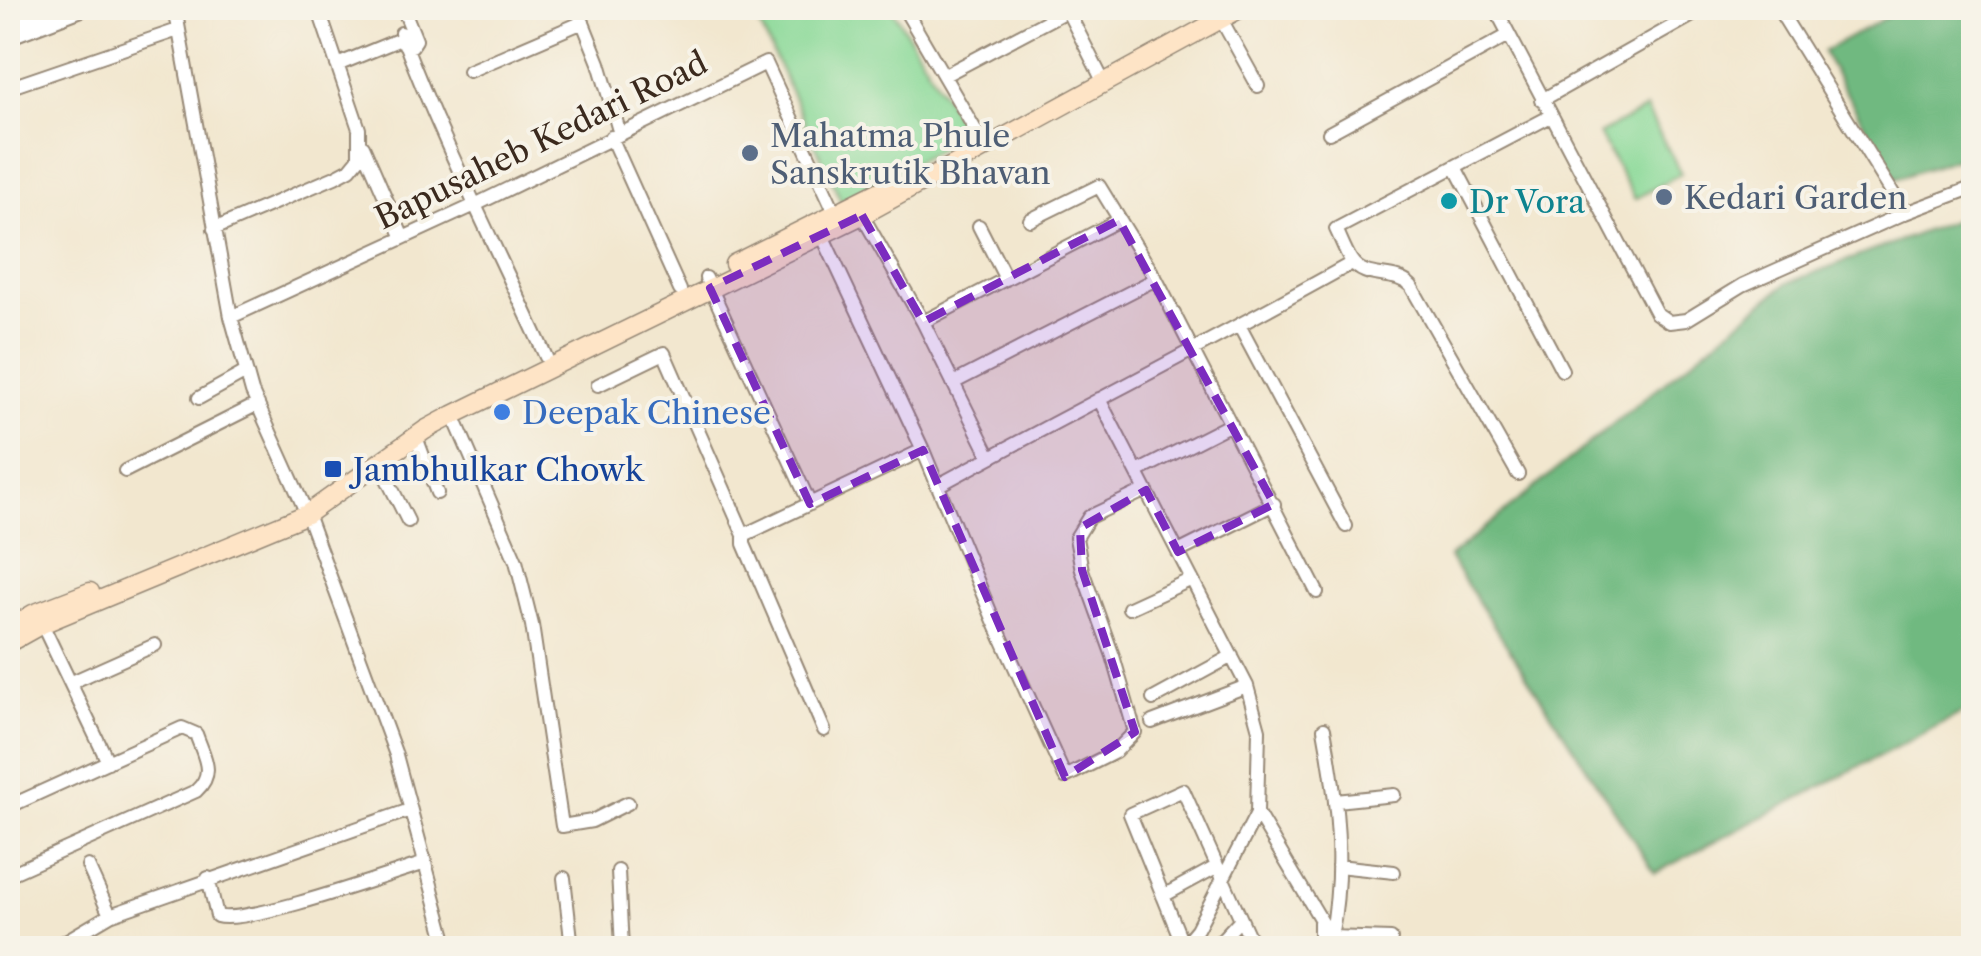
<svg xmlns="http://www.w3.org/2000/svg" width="1981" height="956" viewBox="0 0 1981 956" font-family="'Libre Caslon Text',serif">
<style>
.green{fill:#8ad998;stroke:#62825b;stroke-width:2.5}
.forest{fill:#6fb980;stroke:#55724f;stroke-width:2.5}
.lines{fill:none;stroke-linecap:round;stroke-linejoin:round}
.street-casing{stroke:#968876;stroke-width:16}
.secondary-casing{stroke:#968876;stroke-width:21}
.street{stroke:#fff;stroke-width:12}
.secondary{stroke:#fee4c6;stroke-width:18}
.marked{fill:#7b2cbf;fill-opacity:0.2;stroke:#7b2cbf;stroke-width:8;stroke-dasharray:20 12;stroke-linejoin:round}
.service-dot{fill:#5c6f8a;stroke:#f7f3e8;stroke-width:4}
.culture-dot{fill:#0f9aa8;stroke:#f7f3e8;stroke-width:4}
.shop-dot{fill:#3f7fe0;stroke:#f7f3e8;stroke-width:4}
.transit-dot{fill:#1a4fb4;stroke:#f7f3e8;stroke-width:4}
.labels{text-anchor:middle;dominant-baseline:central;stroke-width:8;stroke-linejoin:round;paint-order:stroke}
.service-label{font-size:32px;fill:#4e5e75;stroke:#f7f3e8;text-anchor:start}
.street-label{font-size:32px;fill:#3b2a1e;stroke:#f7f3e8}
.culture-label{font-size:32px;fill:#0d838f;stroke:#f7f3e8;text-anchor:start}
.shop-label{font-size:32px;fill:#366cbe;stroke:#f7f3e8;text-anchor:start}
.transit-label{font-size:32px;fill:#164399;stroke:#f7f3e8;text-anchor:start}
</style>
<rect width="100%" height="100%" fill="#f7f3e8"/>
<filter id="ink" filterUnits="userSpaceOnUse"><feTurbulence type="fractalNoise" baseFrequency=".01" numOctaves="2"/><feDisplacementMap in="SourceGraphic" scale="20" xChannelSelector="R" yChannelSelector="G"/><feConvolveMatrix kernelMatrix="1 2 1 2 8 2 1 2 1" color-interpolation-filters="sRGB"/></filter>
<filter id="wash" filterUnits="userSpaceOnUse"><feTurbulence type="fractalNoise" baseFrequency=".0048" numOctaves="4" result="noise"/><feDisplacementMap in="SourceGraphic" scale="40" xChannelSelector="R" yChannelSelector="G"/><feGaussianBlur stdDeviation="2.25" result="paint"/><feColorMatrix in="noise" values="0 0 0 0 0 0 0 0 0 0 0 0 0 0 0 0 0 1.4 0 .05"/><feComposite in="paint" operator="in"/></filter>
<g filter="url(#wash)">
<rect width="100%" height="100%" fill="#f2e7cf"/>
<path class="green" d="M752 8H892L967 133 842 203Z
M1646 109 1681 173 1635 199 1599 134Z"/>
<path class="forest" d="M1903 8H1973L1974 153 1895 179 1823 52Z
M1973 213V707L1655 873 1449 557 1787 283Z"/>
</g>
<g filter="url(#ink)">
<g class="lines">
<defs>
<path id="street" d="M175 8 231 317 252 392 307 514 396 755 448 948
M403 8 416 40 412 46 405 45
M577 8 599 63 620 134
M904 8 980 138
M1066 8 1100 75
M1214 8 1216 10
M1495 8 1656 313 1669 322 1686 320 1743 285 1905 213 1778 8
M1221 19 1258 86
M8 28 62 8
M401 33C443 144 497 249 546 357
M8 38 87 8
M337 65 403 38
M469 71 583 22
M945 75 1068 10
M8 88 178 30
M1542 100 1705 8
M1329 133 1509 35
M611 137 680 290
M363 146 403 238
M1455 167 1562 370
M1905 213 1974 187
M862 215 923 322 990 457
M1030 220 1099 186 1156 279 1317 592
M979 226 1006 279
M214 229 335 177 350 169 359 158V129L318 8
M822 235 923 450
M706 278 810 504
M231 317 477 204 766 63 838 219
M923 322 1119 220
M1240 327 1346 526
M953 383 1156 279
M598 385 664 353 744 535
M199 398 246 372
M1099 399 1247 686 1259 730 1257 813 1197 929 1181 948
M453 415 516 561 532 625 562 826 592 821 628 803
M416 437 437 493
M379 463 408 521
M125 471 258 404
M1137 472 1231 424
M1518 474 1411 286C1394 269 1365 282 1351 260 1345 251 1341 239 1336 229L1551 116
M937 486C1075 411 1215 340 1352 263
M1178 552 1274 504
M1129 608 1192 579
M42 624 108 762
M72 682 155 645
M1153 699 1232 656
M1152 722 1247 686
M824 730 744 544V535L923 450 994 621 1065 777 1115 752 1135 732 1113 656 1082 570 1076 538 1089 517 1146 490
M1336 801 1394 795
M8 807 182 728 196 734C204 757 216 773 196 791L8 875
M1257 813 1331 937C1345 866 1337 799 1324 729
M88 866 110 915
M1338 866 1394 872
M618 871 622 948
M208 878 217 916C247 925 387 875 425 863
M564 878 572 948
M1163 896 1216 867
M1320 922V948
M1331 937 1391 939
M1183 945 1130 814 1183 790 1254 948
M54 948 110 915 410 810
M1214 948 1240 920"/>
<path id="secondary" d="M734 264 890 186
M8 629 33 614 90 592
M8 643 42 624 307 514 425 430 453 415 862 215 1241 8"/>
</defs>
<use href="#street" class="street-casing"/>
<use href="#secondary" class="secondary-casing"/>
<use href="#street" class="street"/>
<use href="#secondary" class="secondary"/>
</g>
</g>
<path class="marked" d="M862 215 923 322 1119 220 1274 504 1178 552 1146 490 1080 528 1082 570 1135 732 1065 777 923 450 810 504 710 288Z"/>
<g class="service-dot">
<circle cx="750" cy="153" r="10"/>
<circle cx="1664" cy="197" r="10"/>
</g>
<circle class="culture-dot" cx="1449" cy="201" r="10"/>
<circle class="shop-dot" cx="502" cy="412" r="10"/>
<rect class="transit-dot" x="323" y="459" width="20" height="20" rx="5"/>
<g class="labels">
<g class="service-label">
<text x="770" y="135">Mahatma Phule<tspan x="770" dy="37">Sanskrutik Bhavan</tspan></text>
<text x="1684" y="197">Kedari Garden</text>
</g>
<g class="street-label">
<text transform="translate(541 140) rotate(-26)">Bapusaheb Kedari Road</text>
</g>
<g class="culture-label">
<text x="1469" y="201">Dr Vora</text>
</g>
<g class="shop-label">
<text x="522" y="412">Deepak Chinese</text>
</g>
<g class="transit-label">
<text x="353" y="469">Jambhulkar Chowk</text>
</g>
</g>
<rect width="1981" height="956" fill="none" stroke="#f7f3e8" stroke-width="40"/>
</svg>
